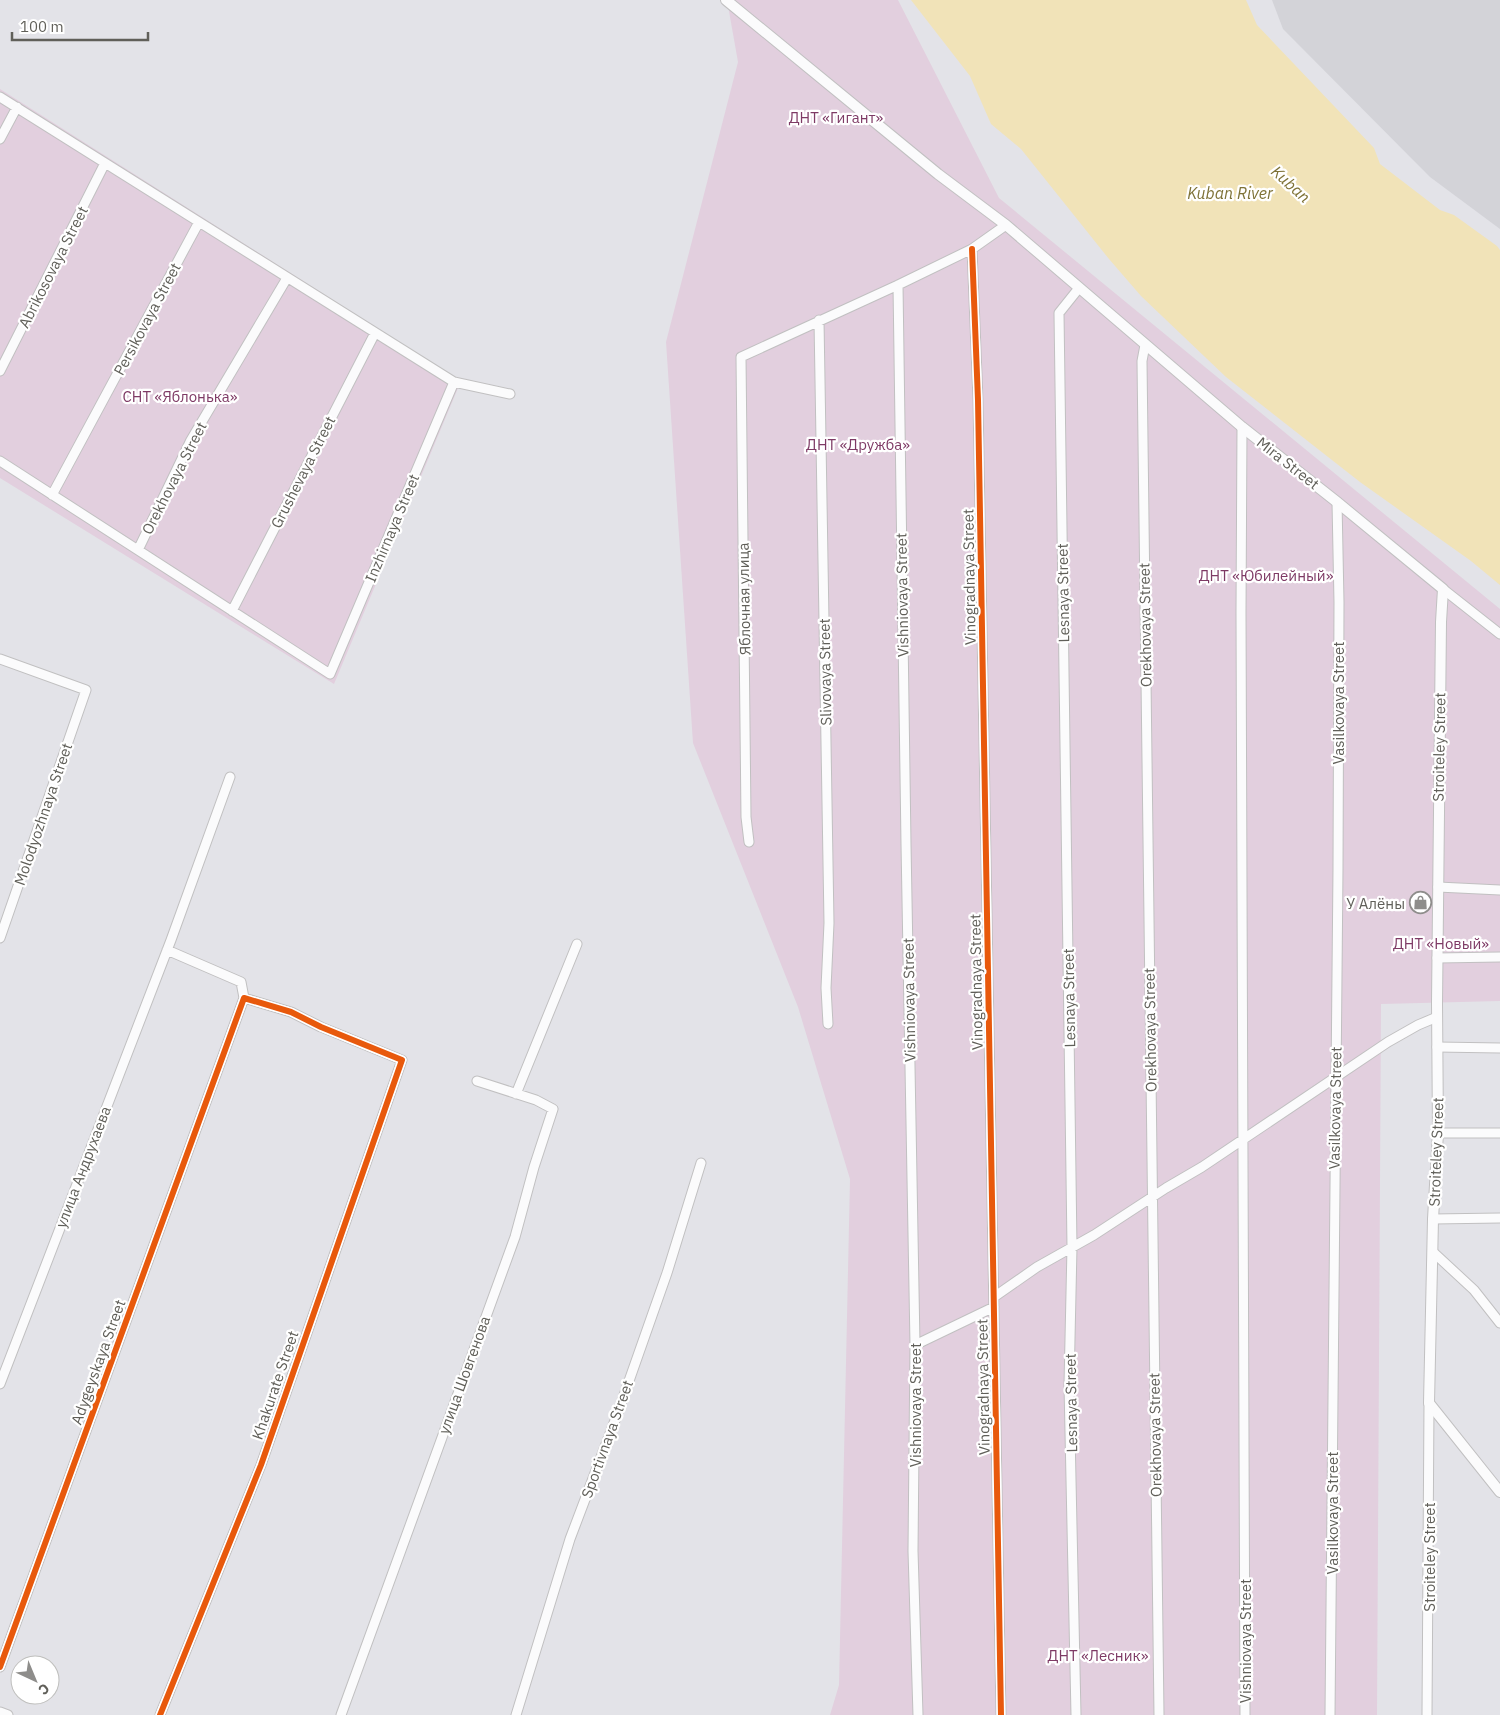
<svg xmlns="http://www.w3.org/2000/svg" width="1500" height="1715" viewBox="0 0 1500 1715" font-family="'IBM Plex Sans',sans-serif">
<style>
.industrial{fill:#d3d3d8}
.green{fill:#e2cfde}
.water{fill:#f1e3b8}
.lines{fill:none;stroke-linecap:round;stroke-linejoin:round}
.minor-casing{stroke:#c1c0c1;stroke-width:11}
.tertiary-casing{stroke:#c1c0c1;stroke-width:12}
.minor{stroke:#fbfbfc;stroke-width:9}
.tertiary{stroke:#fbfbfc;stroke-width:10}
.cycleway-casing{stroke:#fff;stroke-width:9}
.cycleway{stroke:#e8590c;stroke-width:6}
.labels{text-anchor:middle;dominant-baseline:central;stroke-width:4.5;stroke-linejoin:round;paint-order:stroke}
.park-label{font-size:15px;fill:#7e3a65;stroke:#fff}
.street-label{font-size:15px;fill:#605f59;stroke:#fff}
.poi-label{font-size:15px;fill:#605f59;stroke:#fff;text-anchor:end}
.water-label{font-size:16px;font-style:italic;fill:#7e7236;stroke:#fff}
</style>
<rect width="100%" height="100%" fill="#e3e3e8"/>
<path class="industrial" d="M1272 0H1500V229L1430 177 1283 29Z"/>
<path class="green" d="M727 0H898L999 198 1500 609V1001L1381 1004 1377 1715H830L839 1685 850 1179 798 1007 693 743 666 342 738 62Z
M0 89 461 381 334 684 0 478Z"/>
<path class="water" d="M911 0H1246L1257 25 1374 148 1380 164 1440 210 1454 215 1497 246 1500 250V585L1471 561 1360 482 1226 377 1141 296 1109 259 1021 149 991 124 970 76Z"/>
<g class="lines">
<defs>
<path id="minor" d="M0 97 454 382 510 394
M0 139 17 107
M972 249 978 400 1001 1715
M898 285 906 844 915 1345 913 1551 918 1715
M819 320 829 923 826 988 828 1024
M1145 345 1142 361 1159 1715
M0 371 105 163
M1242 427 1241 612 1245 1715
M0 461 330 674 454 382
M52 495 199 222
M138 550 191 440 287 278
M1443 589 1500 634
M232 611 375 333
M0 659 86 690 0 938
M749 842 746 817 741 357 898 285 972 249 1006 225
M1438 887 1500 890
M167 950 241 982 244 998
M1437 958 1500 957
M1437 1047 1500 1048
M516 1094 577 944
M1438 1133H1500
M1433 1219 1500 1218
M1433 1252 1474 1290 1500 1323
M994 1297 1037 1267 1094 1235 1166 1188 1202 1167 1388 1042 1418 1025 1437 1017
M915 1345 994 1307
M0 1384 171 940 230 777
M0 1667 244 998 291 1012 321 1027 402 1060 261 1465 160 1715
M0 1712 8 1715
M341 1715 515 1237 534 1167 553 1109 536 1100 477 1081
M516 1715 570 1539 617 1415 667 1273 701 1163
M1076 1715 1069 1385 1072 1247 1059 313 1079 288
M1330 1715 1338 869 1339 602 1337 502
M1427 1715 1429 1403"/>
<path id="tertiary" d="M726 0 938 174 1006 225 1242 427 1337 502 1443 589 1441 622 1437 1003 1438 1133 1433 1219 1429 1403 1500 1492"/>
</defs>
<use href="#minor" class="minor-casing"/>
<use href="#tertiary" class="tertiary-casing"/>
<use href="#minor" class="minor"/>
<use href="#tertiary" class="tertiary"/>
<defs>
<path id="cycleway" d="M972 249 978 400 1001 1715
M0 1667 244 998 291 1012 321 1027 402 1060 261 1465 160 1715"/>
</defs>
<use href="#cycleway" class="cycleway-casing"/>
<use href="#cycleway" class="cycleway"/>
</g>
<defs>
<symbol id="shop-ring" viewBox="-11 -11 22 22"><circle r="9.5" fill="#fff" stroke="#8e8d8b" stroke-width="1.5"/><path d="M-5-2.5h2.3a2.7 3.5 0 0 1 5.4 0H5L5.5 6h-11ZM-1.5-2.5h3a1.5 2.3 0 0 0-3 0Z" fill="#8e8d8b"/></symbol>
</defs>
<g fill-rule="evenodd">
<use href="#shop-ring" x="1408" y="890" width="25" height="25"/>
</g>
<g class="labels">
<g class="park-label">
<text x="836" y="117">ДНТ «Гигант»</text>
<text x="180" y="396">СНТ «Яблонька»</text>
<text x="858" y="444">ДНТ «Дружба»</text>
<text x="1266" y="575">ДНТ «Юбилейный»</text>
<text x="1441" y="943">ДНТ «Новый»</text>
<text x="1098" y="1655">ДНТ «Лесник»</text>
</g>
<g class="street-label">
<text transform="translate(53 267) rotate(-63)">Abrikosovaya Street</text>
<text transform="translate(147 319) rotate(-62)">Persikovaya Street</text>
<text transform="translate(1288 463) rotate(38)">Mira Street</text>
<text transform="translate(303 472) rotate(-63)">Grushevaya Street</text>
<text transform="translate(174 478) rotate(-63)">Orekhovaya Street</text>
<text transform="translate(392 528) rotate(-67)">Inzhirnaya Street</text>
<text transform="translate(969 577) rotate(-91)">Vinogradnaya Street</text>
<text transform="translate(1063 593) rotate(-91)">Lesnaya Street</text>
<text transform="translate(902 595) rotate(-91)">Vishniovaya Street</text>
<text transform="translate(744 599) rotate(-91)">Яблочная улица</text>
<text transform="translate(1145 625) rotate(-91)">Orekhovaya Street</text>
<text transform="translate(825 672) rotate(-91)">Slivovaya Street</text>
<text transform="translate(1338 703) rotate(-90)">Vasilkovaya Street</text>
<text transform="translate(1439 747) rotate(-89)">Stroiteley Street</text>
<text transform="translate(43 814) rotate(-71)">Molodyozhnaya Street</text>
<text transform="translate(976 982) rotate(-91)">Vinogradnaya Street</text>
<text transform="translate(1069 998) rotate(-91)">Lesnaya Street</text>
<text transform="translate(909 1000) rotate(-91)">Vishniovaya Street</text>
<text transform="translate(1150 1030) rotate(-91)">Orekhovaya Street</text>
<text transform="translate(1335 1108) rotate(-89)">Vasilkovaya Street</text>
<text transform="translate(1436 1152) rotate(-88)">Stroiteley Street</text>
<text transform="translate(83 1167) rotate(-69)">улица Андрухаева</text>
<text transform="translate(98 1362) rotate(-70)">Adygeyskaya Street</text>
<text transform="translate(464 1375) rotate(-70)">улица Шовгенова</text>
<text transform="translate(275 1385) rotate(-71)">Khakurate Street</text>
<text transform="translate(983 1387) rotate(-91)">Vinogradnaya Street</text>
<text transform="translate(1071 1403) rotate(-91)">Lesnaya Street</text>
<text transform="translate(915 1405) rotate(-90)">Vishniovaya Street</text>
<text transform="translate(1155 1435) rotate(-91)">Orekhovaya Street</text>
<text transform="translate(607 1439) rotate(-70)">Sportivnaya Street</text>
<text transform="translate(1332 1513) rotate(-90)">Vasilkovaya Street</text>
<text transform="translate(1429 1557) rotate(-90)">Stroiteley Street</text>
<text transform="translate(1245 1641) rotate(-90)">Vishniovaya Street</text>
</g>
<g class="poi-label">
<text x="1405" y="903">У Алёны</text>
</g>
<g class="water-label">
<text transform="translate(1291 184) rotate(42)">Kuban</text>
<text x="1230" y="193">Kuban River</text>
</g>
</g>
<g transform="translate(35 1680) rotate(136)"><circle r="24" fill="#ffffff" stroke="#bfbfbd"/>
<path d="M0-4L9 19L0 12L-9 19Z" fill="#8e8d8b"/>
<text y="-8" font-size="14" font-weight="bold" text-anchor="middle" fill="#605f59">С</text>
</g>
<path d="M12 32v8h136v-8" fill="none" stroke="#605f59" stroke-width="2.5"/>
<text x="20" y="32" font-size="15" fill="#605f59" stroke="#ffffff" stroke-width="4" paint-order="stroke">100 m</text>
</svg>
